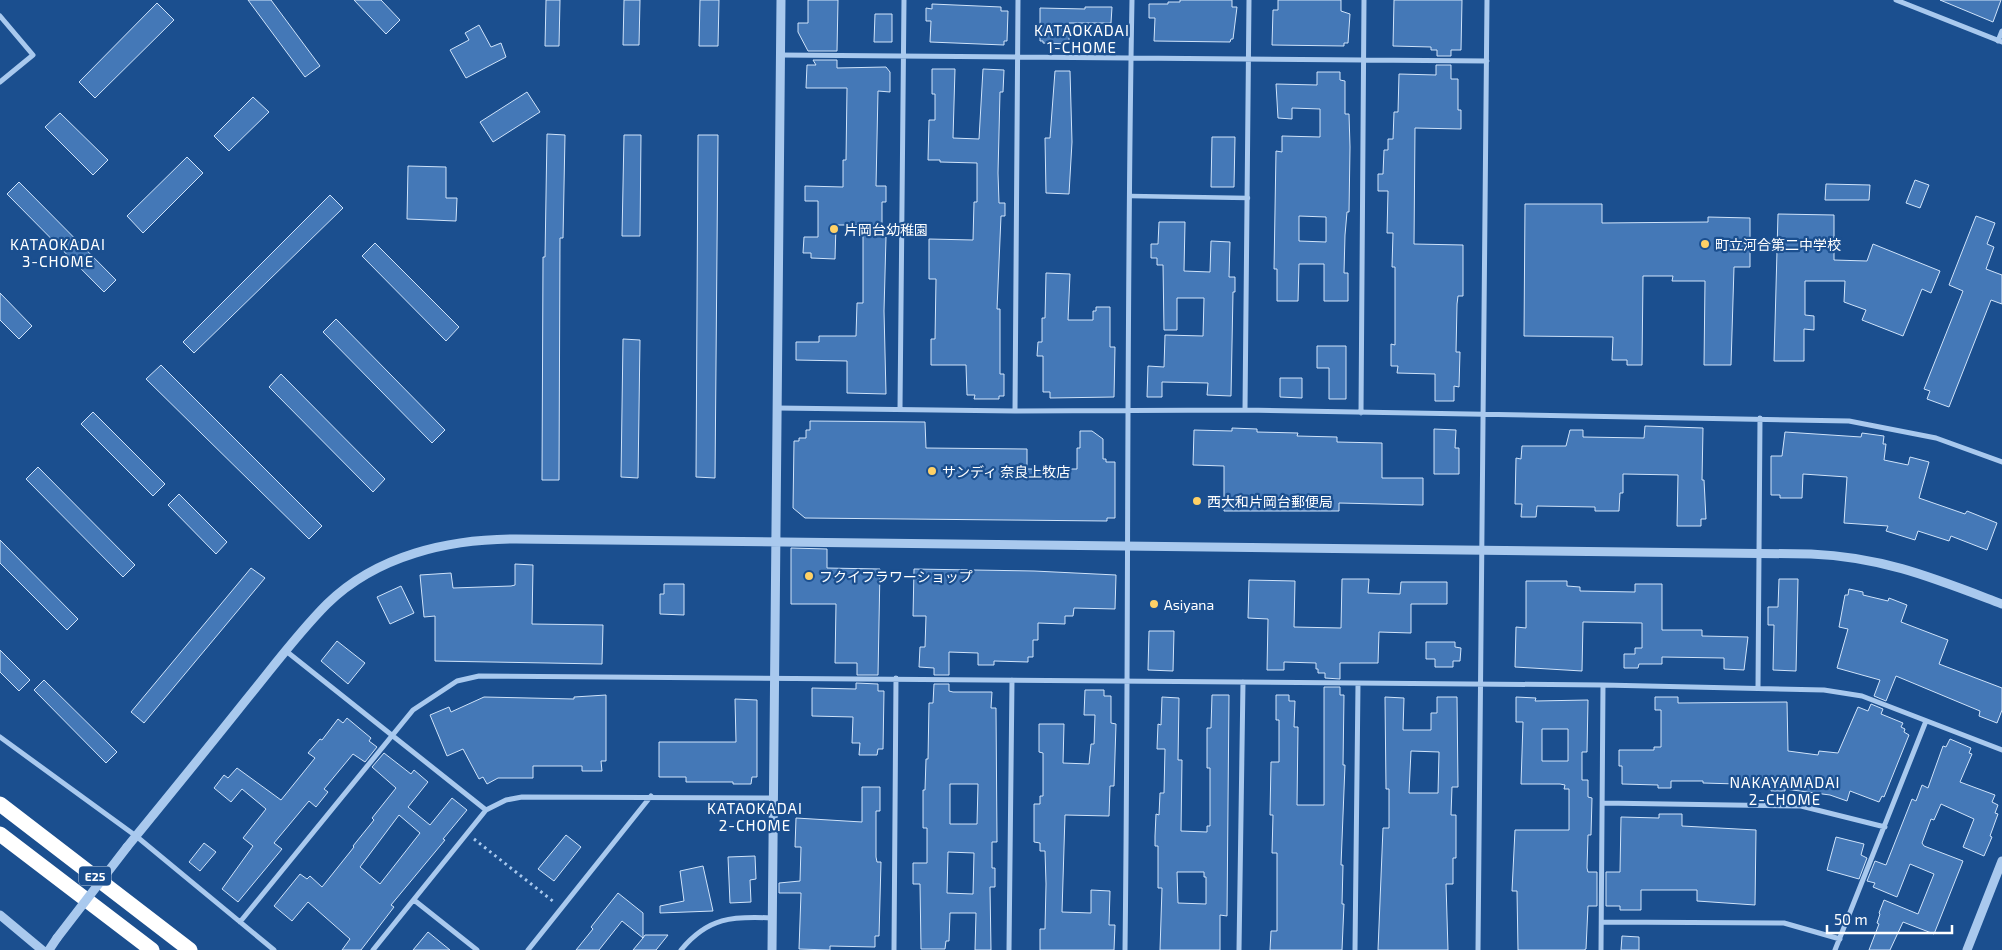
<svg xmlns="http://www.w3.org/2000/svg" width="2002" height="950" viewBox="0 0 2002 950" font-family="'Exo 2','Noto Sans JP',sans-serif">
<style>
.building{fill:#4478b7;stroke:#cfe3fa;fill-rule:evenodd}
.lines{fill:none;stroke-linecap:round;stroke-linejoin:round}
.path{stroke:#a9c9ee;stroke-width:3;stroke-dasharray:2.5 4;stroke-linecap:butt}
.pedestrian{stroke:#a9c9ee;stroke-width:4.5}
.minor{stroke:#a9c9ee;stroke-width:5}
.tertiary{stroke:#a9c9ee;stroke-width:9}
.motorway{stroke:#fff;stroke-width:15}
.tertiary-bridge{stroke:#a9c9ee;stroke-width:9}
.poi-dot{fill:#ffd166;stroke:#1b4f8f;stroke-width:2}
.labels{text-anchor:middle;dominant-baseline:central;stroke-width:4.5;stroke-linejoin:round;paint-order:stroke}
.shield{fill:#1b4f8f;stroke:#bbcadd;stroke-width:1}
.shield-label{font-size:12px;font-weight:bold;fill:#fff}
.poi-label{font-size:14px;fill:#fff;stroke:#1b4f8f;text-anchor:start}
.neighbourhood-label{font-size:15px;letter-spacing:1px;fill:#fff;stroke:#1b4f8f}
</style>
<rect width="100%" height="100%" fill="#1b4f8f"/>
<path class="building" d="M248 0H271L320 66 305 77Z
M354 0H381L400 20 386 34Z
M546 0H560L559 46H545Z
M624 0H640L639 45H623Z
M700 0H719L718 46H699Z
M808 0H838L837 51H808L798 32V23H808Z
M1180 0H1232V7H1237L1233 39H1231L1230 42 1154 41 1155 18H1149V4H1168V2H1180Z
M1278 0H1341V11L1350 14 1348 43H1344V46L1272 45 1273 10H1278Z
M1394 0H1462L1461 50H1451V56H1437V50H1431V47L1393 46Z
M1940 0H2001L1993 22Z
M157 3 174 20 95 98 79 82Z
M932 4 1001 7V11H1008L1007 41H1004V45L930 42 931 21H926V8L932 9Z
M1085 7H1112L1111 23H1069V44L1043 43V41H1040V8L1085 9Z
M875 14H892V42H874Z
M479 25 491 47 501 43 506 57 466 78 450 50 469 40 465 33Z
M813 60H837V68L886 67 890 72V92L878 91 876 186H886V202H882V237H886L884 311 886 394 847 393V361L796 360V342H819V336H856L857 303H863V225H836L835 259 811 258V253H803L804 237H818V201H805V186L843 187V160H846L847 88H806L807 65H816Z
M1436 65H1451V79H1458V110H1461V129L1415 128 1414 244 1463 245V296H1458L1457 304 1456 352H1460L1459 387 1454 386V401H1435V374L1397 373 1398 366H1391V344L1395 345V267H1392L1393 233H1387L1388 191H1378V174H1383L1384 150H1388V139H1393L1394 112H1398L1399 74 1436 75Z
M932 69H955L953 138 979 139 983 69 1004 70 1003 92H1000L998 173 999 203H1005V216H1001L997 309H1000V374H1004V396H999V399H974L975 395H967L966 365H931V339H935L936 279H929V239L973 240 974 202H977V163L940 162V160H928L929 120H935V94H932Z
M1055 71H1070L1072 142 1069 194 1046 193 1045 138H1050Z
M1317 72H1340V80L1345 81V114H1349L1350 147 1349 212H1347L1345 235 1344 273H1348V301H1324V264H1299L1298 301H1277V269H1274L1276 151 1282 152V136L1320 137V109L1292 108V119L1278 118 1276 84 1317 85ZM1299 216 1326 217V242L1299 241Z
M527 92 540 112 493 142 480 122Z
M253 97 269 112 229 151 214 136Z
M60 113 108 160 93 175 45 127Z
M547 134 565 135 563 238H560L559 480H542L543 257H545Z
M624 135H641L640 236H622Z
M698 135H718L715 478 696 477Z
M1212 137H1235L1234 187H1211Z
M187 157 203 173 143 233 127 216Z
M408 166 446 167V198H457L456 221 407 219Z
M1915 180 1929 185 1920 208 1906 203Z
M19 182 116 280 104 292 7 194Z
M1826 184 1870 185 1869 200H1825Z
M330 195 343 208 194 353 183 342Z
M1525 204H1602V223L1708 222V217L1750 218V267H1734L1731 365H1704L1705 281H1672L1673 276H1643L1642 365H1627V360H1612L1613 337 1524 336Z
M1778 214 1834 215V260L1867 261 1873 244 1940 271 1931 293 1922 289 1903 336 1862 320 1866 310 1844 302 1845 281H1805V315L1814 316V330L1804 329V361H1774Z
M1976 216 1995 223 1987 244 1994 247 1986 269 2002 275V304L1991 300 1949 407 1927 399 1930 391 1924 389 1963 291 1949 285Z
M1159 222H1185L1184 271 1210 272 1211 241 1230 242 1229 277H1235V292H1233L1231 396 1207 395 1208 383 1162 382V397H1147L1148 366 1164 367 1165 335 1203 336 1204 298H1177V330H1164L1163 265H1157V258H1151V244H1158Z
M375 243 459 327 446 341 362 256Z
M1046 273 1070 274 1068 320H1093V311H1096V307H1110V347H1115L1114 397 1050 398V392H1043V356H1037L1038 342H1042V318H1045Z
M0 293 32 326 19 339 0 320Z
M336 319 445 430 432 443 323 332Z
M623 339 640 340 638 478 621 477Z
M1317 346H1346V399H1329V368H1317Z
M161 365 322 526 309 539 146 379Z
M281 374 385 479 373 492 269 387Z
M1280 378H1302V398L1280 397Z
M93 412 165 484 153 496 81 424Z
M810 421 925 422 926 448 1027 449V469H1077V448H1080V431H1092L1103 439V459H1106V462H1115V518H1107V521L805 518 793 508 794 441H799V438H806V430H810Z
M1645 426 1703 428 1702 480H1704L1706 519H1701V526H1677L1678 475 1623 474V493H1620L1619 511H1595V507L1537 506 1536 517H1521L1522 504H1515L1516 458 1521 459 1522 446H1566L1570 430H1583V437L1644 438Z
M1232 428 1257 429V432L1298 433 1297 436 1337 437V442L1382 443V478H1423V505L1339 503V511H1224V466L1193 465 1194 430 1232 431Z
M1434 429 1456 430 1455 448H1459V474H1434Z
M1785 432 1861 437 1862 433 1884 436 1883 444H1886L1884 460 1908 465 1910 457 1929 462 1919 498 1965 514 1967 511 1997 523 1987 550 1951 536 1949 541 1918 531 1915 540 1886 531 1888 526 1844 523 1847 477 1803 474 1802 498H1780V495H1771V456H1782Z
M38 467 135 565 123 577 26 479Z
M179 494 227 542 216 554 168 505Z
M0 540 78 619 67 630 0 563Z
M791 548 827 549V568L880 569 878 675H857V663H835L836 604H791Z
M515 564 533 565 532 624 603 625 602 664 435 661V616L424 617 420 575 451 573 453 588 511 586 515 585Z
M251 568 265 578 144 723 131 712Z
M914 569 1034 571 1116 575 1115 609 1074 608 1073 616H1065V624L1038 623V640H1033V657H1028V662L994 661V665H978V653L949 652V675H934V668L919 667 920 647H925L926 616H913Z
M1342 579H1369L1368 593 1400 594 1401 582H1447V604H1411V633L1379 632 1378 663H1340V679L1325 678V673H1318V669H1316V663L1284 662V670H1267L1268 619 1248 618 1249 580 1295 581 1294 627 1341 628Z
M1779 579H1798L1796 671 1773 670 1774 625H1768V607H1778Z
M1526 581H1567V586L1580 587V591L1635 592V584H1662V630H1702V636L1748 637 1744 670 1724 669V658L1662 657V664H1639L1638 668H1624V654H1635V648H1642V623L1583 622 1582 671 1515 667 1516 627 1526 628Z
M664 584H684V615L660 614V594H664Z
M401 586 414 613 390 624 377 597Z
M1849 589 1863 592V595L1888 601 1889 598 1907 605 1901 622 1948 640 1939 664 2002 688V710L1997 723 1979 716 1980 711 1896 676 1886 701 1874 696 1880 680 1837 668 1848 629 1839 627 1845 595H1848Z
M1149 631H1174L1173 671 1148 670Z
M337 641 365 663 348 684 321 661Z
M1426 642H1455V647L1461 648 1460 661H1453V667H1435V659H1426Z
M0 650 30 680 19 691 0 672Z
M44 680 117 752 106 763 34 690Z
M856 683 878 684V691H884L883 749H878L877 755H859L860 743H852L853 717 812 716V688L856 689Z
M934 684H949V691L953 692H992L991 708H996L997 842H992V868H995V887H990L991 950H975L976 913H950L949 941H946L945 949H921L920 884H913V863H927V828H923V790H925L926 759H928L929 703H933ZM950 784H978L977 824H950ZM948 852 974 853 973 894 947 893Z
M1324 687H1340V695H1344L1343 765H1345L1341 865H1343L1342 904H1344L1342 950H1270L1271 931H1277V853H1272L1273 815H1270L1271 762H1279V720H1276V695H1289V701H1295L1294 727H1298L1297 805H1324Z
M1085 690H1104V696H1111V723L1116 724 1114 786H1110L1109 816 1065 815 1062 912 1091 913V890L1110 891 1109 925H1115L1114 950H1040V929H1045L1046 884 1045 851H1040V843L1034 842V804H1040V796H1043V753L1039 752V724H1064L1063 763 1089 764 1091 744H1094L1095 715H1084Z
M606 695V761H601L602 771H582V766H533V778H498L487 784 483 777 479 779 463 749 447 756 430 715 449 707 451 712 484 697 574 699V697Z
M1212 695H1229L1227 916 1220 915V950H1160L1162 888H1158V846H1155V836L1156 814 1159 815 1160 793H1164L1165 749H1157L1158 724 1161 725 1162 697 1179 698 1178 760H1182L1181 831 1207 832V826H1210V768H1207V728H1211ZM1177 872H1204V877H1206V904L1178 903Z
M1385 697 1404 698 1403 730H1431V713H1437V697H1457L1458 787H1452L1451 815H1456V858H1453V884H1446L1448 950H1378L1383 828H1389V789H1386ZM1411 751 1439 752 1438 793H1409Z
M1516 697 1536 698 1535 701 1588 700 1587 752H1582V780H1588V797L1592 798 1591 835H1588L1587 868 1588 872H1597V906H1588L1586 949 1584 950H1518L1517 891H1512L1515 830H1569V789H1564L1565 785 1560 784H1521L1523 722H1516ZM1542 729H1568V761H1542Z
M1655 697H1678V703L1787 702 1788 751 1818 755 1819 751 1838 753 1858 707 1868 711 1871 704 1883 709 1881 714 1903 723 1901 727 1905 729 1904 732 1909 735 1884 797 1882 796 1879 802 1850 791 1847 801 1830 795 1785 789V791H1771V785L1703 783V781H1671V788H1658V785L1622 784V766H1619V750H1654V747H1661V710H1655Z
M735 699 757 700V777H752L751 784H733V782H686V777H659V742H736Z
M347 718 371 738 369 741 377 747 365 762 353 754 324 789 328 792 316 807 309 801 274 843 282 849 238 902 222 889 253 846 243 838 266 809 242 789 231 802 214 788 224 775 228 778 237 768 281 800 315 758 308 753 320 739 322 740 338 719 343 723Z
M1950 739 1971 748 1969 753 1972 754 1960 782 1995 795 1992 802 1998 805 1995 813 1998 814 1990 836 1992 837 1984 856 1963 847 1974 819 1941 804 1934 820 1931 819 1922 843 1924 846 1963 861 1934 934 1903 922 1890 950H1869L1879 924 1877 923 1880 914 1879 913 1884 900 1918 914 1934 874 1910 864 1897 897 1873 887 1875 883 1867 881 1875 861 1886 865 1912 799 1916 801 1922 785 1928 788 1943 746 1946 747Z
M384 753 411 774 414 770 428 782 408 807 430 825 452 798 467 810 443 839 445 840 391 905 394 907 361 950H342L350 939 308 902 292 921 274 906 300 874 307 879 310 876 322 887 354 847 353 846 374 820 372 818 396 788 372 767ZM399 815 420 833 380 884 360 867Z
M862 787H880V811H876V857L877 862H881L879 936H875V947L830 946V950L799 949 801 893H779V883L800 881 801 847H795L796 818 862 822Z
M1659 814H1682V826L1756 830 1755 905 1697 901V890H1641V910H1620V906H1606V872H1620L1621 817 1659 818Z
M566 835 581 847 554 881 538 869Z
M1836 837 1864 844 1861 855 1867 858 1859 879 1827 870Z
M204 843 216 852 200 871 189 862Z
M755 856 756 879 750 880 751 902 730 903 728 857Z
M703 866 713 911 660 913V906L684 901 680 871Z
M618 893 643 913V938L645 935H668L656 950H633L643 938 622 921 599 950H576L593 929 591 927Z
M428 932 450 950H413Z
M1622 936 1639 937V950H1621Z"/>
<g class="lines">
<path class="path" d="M474 839 554 902"/>
<path class="pedestrian" d="M1130 196 1248 198"/>
<path class="minor" d="M1896 0 2002 42
M0 16 33 55 0 82
M1998 41 2002 31
M780 55 1487 61
M777 408 1015 411 1245 410 1849 421 1936 438 2002 462
M900 409 904 0
M1245 410 1249 0
M1015 411 1018 0
M1361 413 1364 0
M286 651 486 810 506 800 522 797 774 798
M1758 688 1760 418
M0 737 136 836 274 950
M1602 803 1801 806 1885 827
M414 900 477 950
M240 922 413 710 457 681 479 676 1603 685 1824 690 1862 696 2002 750
M1602 922 1784 923 1840 939
M373 950 486 810
M528 950 651 796
M681 950C708 917 733 916 772 918
M894 950 896 678
M1009 950 1012 680
M1125 950C1129 633 1126 317 1132 0
M1239 950 1243 682
M1355 950 1358 684
M1478 950 1487 0
M1601 950 1603 685
M1835 950 1926 721"/>
<path class="tertiary" d="M127 847C167 798 207 749 246 700 273 667 298 633 327 604 377 555 449 539 516 539L1811 554C1884 557 1936 579 2002 604
M0 915 42 950
M49 950 57 938
M772 950 781 0
M1967 950 2002 861"/>
<path class="motorway" d="M0 804 190 950
M0 834 152 950"/>
<path class="tertiary-bridge" d="M57 938 127 847"/>
</g>
<g class="poi-dot">
<circle cx="834" cy="229" r="5"/>
<circle cx="1705" cy="244" r="5"/>
<circle cx="932" cy="471" r="5"/>
<circle cx="1197" cy="501" r="5"/>
<circle cx="809" cy="576" r="5"/>
<circle cx="1154" cy="604" r="5"/>
</g>
<g class="labels">
<rect class="shield" x="79" y="866.5" width="32" height="19" rx="4"/>
<g class="shield-label">
<text x="95" y="876">E25</text>
</g>
<g class="poi-label">
<text x="844" y="229">片岡台幼稚園</text>
<text x="1715" y="244">町立河合第二中学校</text>
<text x="942" y="471">サンディ 奈良上牧店</text>
<text x="1207" y="501">西大和片岡台郵便局</text>
<text x="819" y="576">フクイフラワーショップ</text>
<text x="1164" y="604">Asiyana</text>
</g>
<g class="neighbourhood-label">
<text x="1082" y="30">KATAOKADAI<tspan x="1082" dy="17">1-CHOME</tspan></text>
<text x="58" y="244">KATAOKADAI<tspan x="58" dy="17">3-CHOME</tspan></text>
<text x="1785" y="782">NAKAYAMADAI<tspan x="1785" dy="17">2-CHOME</tspan></text>
<text x="755" y="808">KATAOKADAI<tspan x="755" dy="17">2-CHOME</tspan></text>
</g>
</g>
<path d="M1827 925v8h125v-8" fill="none" stroke="#ffffff" stroke-width="2.5"/>
<text x="1834" y="925" font-size="15" fill="#ffffff" stroke="#1b4f8f" stroke-width="4" paint-order="stroke">50 m</text>
</svg>
